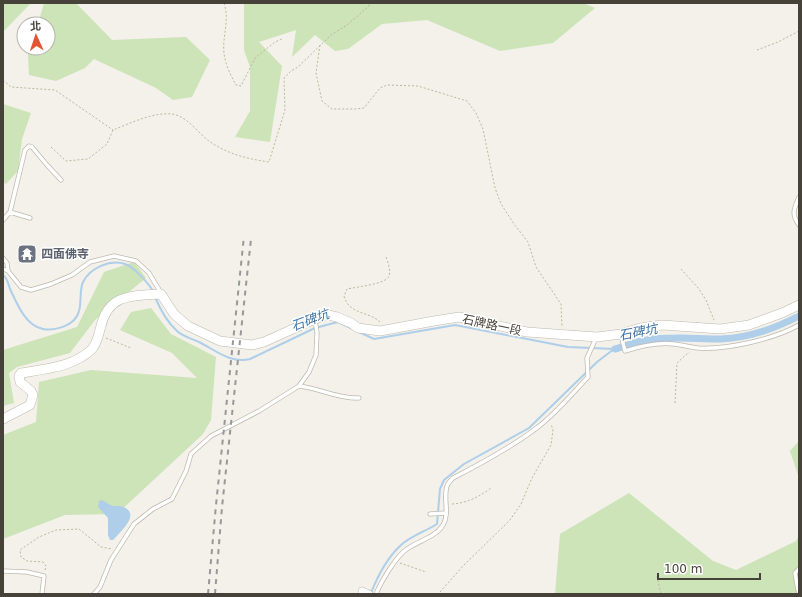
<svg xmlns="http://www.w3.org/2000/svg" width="802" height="597" viewBox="0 0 802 597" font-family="'DejaVu Sans','Noto Sans TC',sans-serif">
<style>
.green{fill:#cde3b8}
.water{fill:#aecee9}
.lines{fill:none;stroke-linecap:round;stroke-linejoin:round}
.stream{stroke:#aecee9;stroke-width:2}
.canal{stroke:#aecee9;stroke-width:7}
.service-casing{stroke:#beb9ae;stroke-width:5}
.minor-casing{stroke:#beb9ae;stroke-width:8}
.tertiary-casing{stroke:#beb9ae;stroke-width:10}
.path{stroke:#beb5a0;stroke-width:1;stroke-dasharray:2 2;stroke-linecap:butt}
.service{stroke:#fff;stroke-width:3.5}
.minor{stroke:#fff;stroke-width:7}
.tertiary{stroke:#fff;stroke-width:9}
.rail{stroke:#989898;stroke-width:2;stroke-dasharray:5 5;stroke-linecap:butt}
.labels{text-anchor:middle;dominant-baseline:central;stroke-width:3;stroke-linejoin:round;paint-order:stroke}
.worship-label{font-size:12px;font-weight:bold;fill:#5b616d;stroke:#fff;text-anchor:start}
.street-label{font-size:12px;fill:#464239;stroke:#fff}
.water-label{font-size:13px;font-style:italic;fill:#3d75a7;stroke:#fff}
</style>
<rect width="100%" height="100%" fill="#f3f1ea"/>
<path class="green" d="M3 3H31L3 32Z
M44 3H76L112 40 186 37 210 60 192 97 173 100 156 88 94 59 85 68 56 81 29 75 28 56 30 48H48V24H38Z
M244 3H583L595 8 553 43 500 51 427 20 382 24 348 49 335 51 315 35 292 57 296 30 259 42 282 66 270 142 235 137 250 111V67L244 50Z
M3 104 31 113 22 139 18 171 6 184 3 182Z
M134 262 146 278 95 320 70 353 17 367 9 373 14 403 3 406V350L77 327 104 272Z
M151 308 171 334 216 357 211 420 203 434 117 514 65 515 3 539V435L36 422 39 382 91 370 197 378 172 353 120 330 131 312Z
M799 441V478L790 451Z
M629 493 713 561 736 570 796 541 799 535V594H555L560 534Z"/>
<path class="water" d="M102 500C106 502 110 505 113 506 116 506 118 506 120 506 143 512 122 530 113 540H110L108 535V518L98 507 99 501Z"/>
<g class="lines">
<path class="stream" d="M3 275C8 278 8 285 11 291 17 304 26 326 43 329 53 331 67 327 74 320 84 310 78 293 83 282 90 268 110 259 125 264 133 266 149 284 153 291
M155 297C160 309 167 322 177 331 182 336 192 339 199 342 215 350 231 364 250 359L315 328 338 322 355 330
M359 332 374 339 455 325 568 347 615 349
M371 593C378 575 387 558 401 545 411 536 426 531 437 524L440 489 444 480 464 464 529 428 597 362 614 349"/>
<path class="canal" d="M615 349C626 346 637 341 647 340 671 336 696 339 721 339 749 338 774 329 799 316"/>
<defs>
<path id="service" d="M799 197C794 209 791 214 799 225
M10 212 30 218
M3 220 10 212 25 150 29 146 32 147 47 165 61 180
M3 258 7 263 8 271
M3 269 8 271 21 287 31 290 51 284 72 275 90 262 114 256 136 261 149 273 161 293
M621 335 625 351C641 346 657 342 674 344 682 345 690 347 698 348 727 350 774 339 799 325
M299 386C319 388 338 399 359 398
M430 514 445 513
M799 569 795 573 798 590 799 592
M3 571 27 572 44 576 42 594
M94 594 100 587 111 560 134 524 153 509 172 499 186 471 191 454 211 436 259 411 299 386 309 372 316 355 317 333 315 319
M376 594C381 582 396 556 407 549 418 541 436 537 443 525 450 514 443 498 447 486 448 483 451 480 453 478 482 463 512 447 538 427 556 413 572 394 588 377L587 358 596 338"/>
<path id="minor" d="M362 591 369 594"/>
<path id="tertiary" d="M3 419 30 405 33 395 31 391 20 382 19 376 21 373C45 369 74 367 92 349 97 344 99 333 101 326 109 293 133 296 161 294L174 314 188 326 220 341 252 345 264 342 315 319 328 315 337 317 351 323 358 328 380 331 434 321 459 317 527 332 597 337 621 334 640 328 662 325 720 329 749 325 782 313 799 305"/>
</defs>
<use href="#service" class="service-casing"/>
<use href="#minor" class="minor-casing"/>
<use href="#tertiary" class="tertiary-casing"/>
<path class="path" d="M224 3C230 21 222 36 224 53 225 64 231 76 236 85L241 86 255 58 275 42 282 39
M320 45 316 73 322 101 332 109H356L364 108 380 88 387 85 418 86 467 101 476 113 483 129 495 188 501 204 514 224 528 242 536 267 561 304 562 327
M757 50 778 42 799 31
M3 80 11 87 55 90 113 130
M51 147 66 161 88 159 107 144 113 130C131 123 153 112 172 114 187 116 198 133 209 141 227 154 248 159 269 162L285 110 284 78 291 71 298 67 331 35 347 25 369 6V3
M681 269 699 289 706 300 714 320
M380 322C369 311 349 315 344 296L347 289C356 287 387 284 389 276 391 271 388 262 386 257
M106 338 131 348
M675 403 677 363 689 352
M452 504C467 503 479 497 491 488
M400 563 426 572
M45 570 46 566 43 562 27 561 21 557 20 550 39 537 56 530 79 529 101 547 112 549
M657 576 661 594
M440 592 463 566 510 520 521 504 532 478 551 445 553 430 551 424"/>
<use href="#service" class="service"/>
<use href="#minor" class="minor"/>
<use href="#tertiary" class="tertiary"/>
<path class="rail" d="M208 594 216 505 244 236
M215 594 222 507 251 239"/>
</g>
<defs>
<symbol id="temple-square" viewBox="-11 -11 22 22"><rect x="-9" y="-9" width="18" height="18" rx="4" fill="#6b7280" stroke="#fff"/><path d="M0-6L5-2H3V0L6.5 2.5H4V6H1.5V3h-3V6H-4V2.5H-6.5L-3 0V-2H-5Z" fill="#fff"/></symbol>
</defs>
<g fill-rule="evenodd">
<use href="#temple-square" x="16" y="243" width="22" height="22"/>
</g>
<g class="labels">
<g class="worship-label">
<text x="41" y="254">四面佛寺</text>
</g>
<g class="street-label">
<text transform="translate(492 325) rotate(12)">石牌路一段</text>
</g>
<g class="water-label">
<text transform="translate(310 320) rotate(-20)">石碑坑</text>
<text transform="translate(638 332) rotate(-11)">石碑坑</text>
</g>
</g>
<rect width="802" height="597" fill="none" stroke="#464239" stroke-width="8"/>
<g transform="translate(36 36) rotate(357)"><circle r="19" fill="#ffffff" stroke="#b5b3b0"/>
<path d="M0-3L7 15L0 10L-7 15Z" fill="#e25532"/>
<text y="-6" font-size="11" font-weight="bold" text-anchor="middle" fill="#464239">北</text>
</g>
<path d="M658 573v6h102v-6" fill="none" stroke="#464239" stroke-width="2"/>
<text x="664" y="573" font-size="12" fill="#464239" stroke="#ffffff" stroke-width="3" paint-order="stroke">100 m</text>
</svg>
